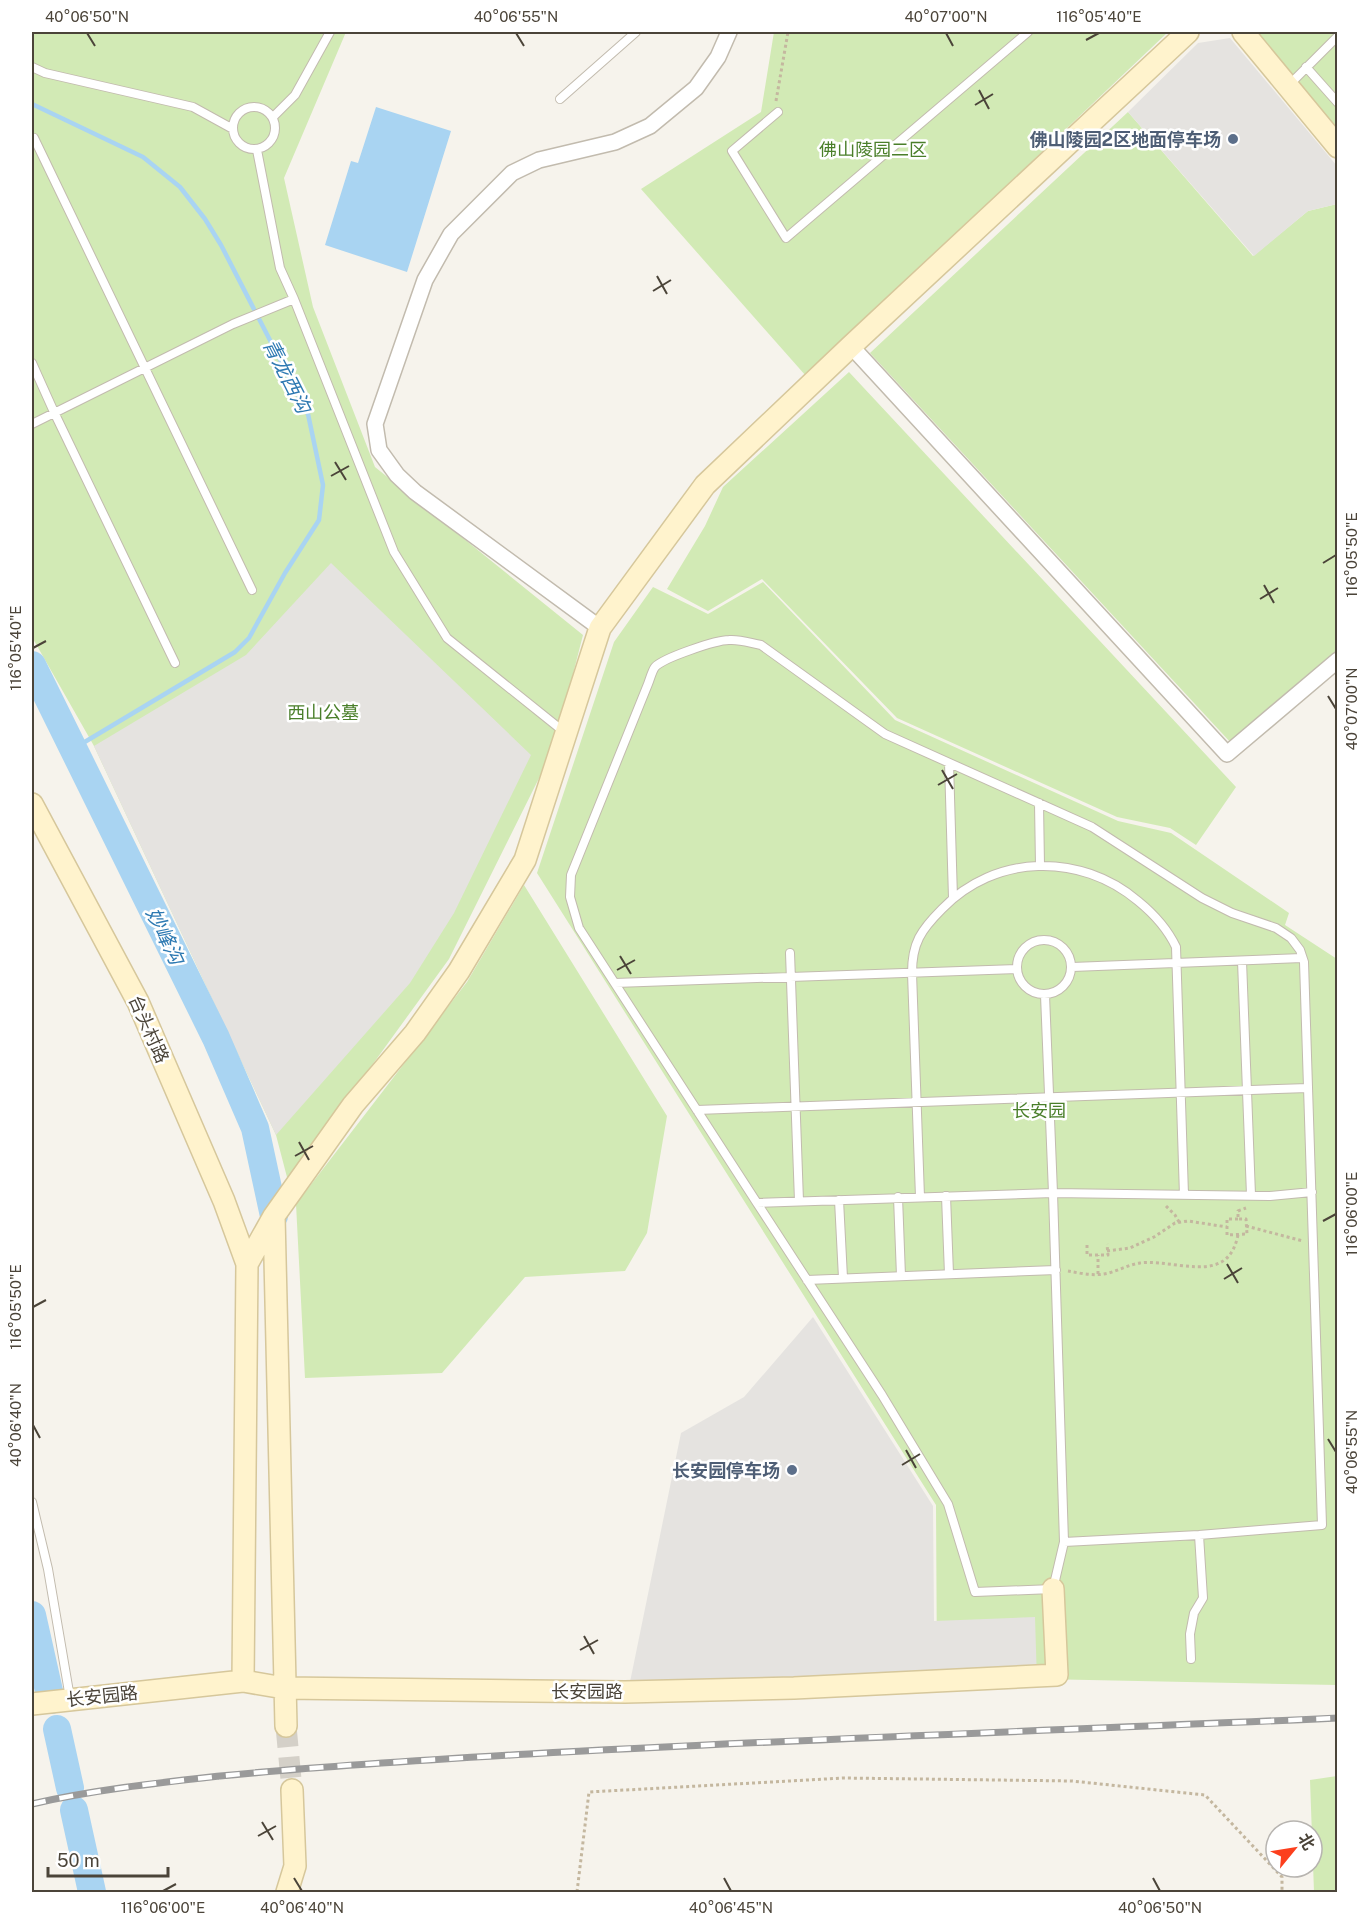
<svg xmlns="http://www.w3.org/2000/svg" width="1369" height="1924" viewBox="0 0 1369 1924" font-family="'Public Sans','Noto Sans SC',sans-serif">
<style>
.green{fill:#d2eab5}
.parking{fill:#e5e3e0}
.water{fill:#a9d4f2}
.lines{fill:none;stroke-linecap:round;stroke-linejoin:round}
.stream{stroke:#a9d4f2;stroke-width:4.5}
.river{stroke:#a9d4f2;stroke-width:28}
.secondary-tunnel{stroke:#d4d0c8;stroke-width:21;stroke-dasharray:21 10;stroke-linecap:butt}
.lane-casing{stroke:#c2bbae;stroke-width:10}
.street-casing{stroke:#c2bbae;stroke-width:18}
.secondary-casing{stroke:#d6c79b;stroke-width:24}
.path{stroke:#c4b79f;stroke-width:3;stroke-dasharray:3 3;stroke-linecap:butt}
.lane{stroke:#fff;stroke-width:8}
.street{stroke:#fff;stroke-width:15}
.secondary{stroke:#fff3cd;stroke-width:21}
.rail-casing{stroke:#9a9a9a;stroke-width:7}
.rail{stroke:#fff;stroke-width:4.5;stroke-dasharray:14;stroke-linecap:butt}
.ticks{fill:none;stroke:#4b4439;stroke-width:2}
.service-dot{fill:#5c6f8a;stroke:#fff;stroke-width:2}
.labels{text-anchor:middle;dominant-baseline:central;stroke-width:5;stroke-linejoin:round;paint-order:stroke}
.service-label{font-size:18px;font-weight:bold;fill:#4e5e75;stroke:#fff;text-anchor:end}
.park-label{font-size:18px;fill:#4a7f2a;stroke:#fff}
.street-label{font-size:18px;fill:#4b4439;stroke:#fff}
.water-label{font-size:20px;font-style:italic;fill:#2e7ab2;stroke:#fff}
.neatline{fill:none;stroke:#4b4439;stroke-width:2}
.ticks-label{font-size:15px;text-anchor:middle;fill:#4b4439}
</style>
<rect width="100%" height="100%" fill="#f6f3ec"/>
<path class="green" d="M32 32H346L284 178 313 307 375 467 583 635 554 748 449 959 288 1181 276 1135 94 746 32 637Z
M774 32H1168L806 376 641 189 761 112Z
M1253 32H1337V131Z
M1128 112 1253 256 1308 211 1337 204V654L1232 744 870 353Z
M849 372 1236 787 1196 845 1170 828 1117 817 897 718 762 579 708 611 667 589 705 526 723 487Z
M763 582 895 720 1118 821 1171 833 1289 913 1285 925 1337 959V1685L937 1677 936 1505 537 873 614 642 653 587 708 614Z
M524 885 667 1116 647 1233 625 1271 525 1277 442 1373 305 1378 296 1204 467 982Z
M1337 1776V1892H1314L1310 1780Z"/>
<path class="parking" d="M1230 38 1337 166V204L1308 211 1254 256 1128 112 1198 43Z
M331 563 531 755 454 913 410 983 276 1135 94 746 246 655Z
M813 1317 933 1506 934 1621 1035 1617 1037 1682H630L681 1433 744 1397Z"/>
<path class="water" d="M376 107 451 131 407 272 325 245 351 161 358 163Z"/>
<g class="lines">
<path class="stream" d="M32 104 143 157 180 187 205 219 221 245 308 414 323 485 319 520 285 573 249 638 235 652 73 749"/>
<path class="river" d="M32 665 216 1038 255 1128 274 1216
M32 1615 51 1700
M57 1729 70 1788
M74 1810 92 1892"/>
<path class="secondary-tunnel" d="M286 1726 292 1790"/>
<defs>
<path id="lane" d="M32 67 45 73 193 107 233 129
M1306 67 1338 103
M1289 85 1338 36
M560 99 636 32
M233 128a21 21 0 1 1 42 0a21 21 0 1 1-42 0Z
M778 112 732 151 786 238 1028 32
M273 117 295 95 330 32
M34 138 252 590
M257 150 280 268 294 299 394 552 447 638 563 731
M32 363 54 412 175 663
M32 424 233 324 294 299
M949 763 953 898
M1039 803 1040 866
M1017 967a27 27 0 1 1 54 0a27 27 0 1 1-54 0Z
M790 953 799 1201
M1242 961 1251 1195
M1072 967 1302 958
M615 983 1017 969
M1045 995 1053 1193 1064 1542 1053 1589 975 1592 948 1504 882 1395 757 1203 1053 1193 1270 1196 1312 1192
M697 1110 1308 1088
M946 1196 949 1274
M898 1197 901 1276
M920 1197 912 973C912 943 921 930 942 909 995 854 1080 852 1138 901 1154 914 1167 928 1176 947L1184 1195
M839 1200 843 1278
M757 1203 579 928 570 897 571 875 648 684C650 679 652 671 655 667 663 658 716 640 729 640 740 639 750 643 761 645L885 734 1092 827 1202 898 1232 913 1276 928 1291 938 1300 950 1304 962 1322 1525 1199 1535 1064 1542
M807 1280 1056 1270
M32 1502 48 1569 70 1698
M1191 1659 1190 1634 1194 1613 1203 1598 1199 1535"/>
<path id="street" d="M851 346 1227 754 1338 660
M600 628 415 492 397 475 379 450 375 424 425 280 451 234 512 173 539 160 615 142 650 126 696 88 718 57 729 32"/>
<path id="secondary" d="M1243 32 1338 147
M32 804 138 1002 224 1201 247 1264
M274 1216 286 1726
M243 1681 247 1264 274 1216 353 1105 415 1033 459 971 525 860 600 628 705 485 851 346 1188 32
M32 1704 243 1681 284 1688 625 1692 794 1688 1057 1675 1053 1589
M287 1892 295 1866 292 1790"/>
</defs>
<use href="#lane" class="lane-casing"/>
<use href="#street" class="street-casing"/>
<use href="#secondary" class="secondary-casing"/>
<path class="path" d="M776 101 788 32
M1166 1206 1175 1215 1179 1222
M1238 1219H1227V1235L1247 1234 1246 1219H1238V1211L1246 1208
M1246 1226 1303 1241
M1087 1245V1255H1108L1107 1244
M1107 1251 1130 1248 1154 1237 1175 1223 1188 1221 1227 1227
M1068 1271C1079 1273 1092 1276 1104 1274 1116 1272 1127 1265 1140 1263 1162 1260 1194 1271 1214 1265 1229 1261 1235 1249 1238 1235
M1098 1274V1255
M577 1892 589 1792 844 1778 1072 1781 1205 1795 1282 1877V1892"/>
<use href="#lane" class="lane"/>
<use href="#street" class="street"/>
<use href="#secondary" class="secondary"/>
<defs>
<path id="rail" d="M32 1804C93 1790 157 1783 220 1776 323 1766 426 1760 529 1754 798 1739 1068 1730 1338 1718"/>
</defs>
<use href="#rail" class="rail-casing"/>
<use href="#rail" class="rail"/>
</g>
<path class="ticks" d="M87 33 95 46M516 33 524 46M946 33 953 46M1086 40 1099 33M979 90 989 109M975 105 993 94M657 276 667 294M653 291 671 280M335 462 346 480M331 476 349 466M1323 563 1336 555M1264 585 1274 603M1260 599 1278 588M33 648 46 641M1328 696 1336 709M942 770 953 789M938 785 957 774M620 956 631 974M617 970 635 960M299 1142 309 1160M295 1156 313 1146M1323 1221 1336 1214M1227 1264 1238 1283M1224 1279 1242 1268M33 1307 46 1300M33 1425 40 1438M1328 1439 1336 1452M906 1450 916 1468M902 1465 920 1454M584 1636 594 1654M580 1650 598 1640M262 1822 273 1840M258 1836 276 1826M294 1878 302 1891M724 1878 731 1891M1153 1878 1160 1891M163 1891 176 1884"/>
<g class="service-dot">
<circle cx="1233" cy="139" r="6"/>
<circle cx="792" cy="1470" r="6"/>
</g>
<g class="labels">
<g class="service-label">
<text x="1221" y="139">佛山陵园2区地面停车场</text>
<text x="780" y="1470">长安园停车场</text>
</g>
<g class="park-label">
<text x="873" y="149">佛山陵园二区</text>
<text x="323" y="712">西山公墓</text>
<text x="1039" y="1110">长安园</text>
</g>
<g class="street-label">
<text transform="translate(149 1029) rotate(66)">台头村路</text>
<text x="587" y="1691">长安园路</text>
<text transform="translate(102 1696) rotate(-6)">长安园路</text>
</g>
<g class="water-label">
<text transform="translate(287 376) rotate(63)">青龙西沟</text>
<text transform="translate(165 936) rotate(64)">妙峰沟</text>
</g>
</g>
<rect width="1369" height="1924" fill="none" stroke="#ffffff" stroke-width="66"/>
<g transform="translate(1294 1849) rotate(60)"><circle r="28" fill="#ffffff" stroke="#b7b4b0" stroke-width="1.5"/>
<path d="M0-4.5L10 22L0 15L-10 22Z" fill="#fc3f1d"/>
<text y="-9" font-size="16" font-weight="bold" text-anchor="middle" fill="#4b4439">北</text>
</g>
<path d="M48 1867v9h120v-9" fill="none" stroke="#4b4439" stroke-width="3"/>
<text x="57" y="1867" font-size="18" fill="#4b4439" stroke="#ffffff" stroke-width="4.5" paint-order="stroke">50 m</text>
<rect x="33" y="33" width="1303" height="1858" class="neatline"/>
<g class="ticks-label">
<text x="87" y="22">40°06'50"N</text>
<text x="516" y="22">40°06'55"N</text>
<text x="946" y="22">40°07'00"N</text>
<text x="1099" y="22">116°05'40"E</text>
<text transform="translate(1352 555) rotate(-90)" y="5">116°05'50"E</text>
<text transform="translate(16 648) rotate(-90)" y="5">116°05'40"E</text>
<text transform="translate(1352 709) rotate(-90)" y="5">40°07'00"N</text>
<text transform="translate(1352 1214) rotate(-90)" y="5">116°06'00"E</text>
<text transform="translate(16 1307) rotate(-90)" y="5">116°05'50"E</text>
<text transform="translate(16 1425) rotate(-90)" y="5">40°06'40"N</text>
<text transform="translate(1352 1452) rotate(-90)" y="5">40°06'55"N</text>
<text x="163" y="1913">116°06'00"E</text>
<text x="302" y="1913">40°06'40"N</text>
<text x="731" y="1913">40°06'45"N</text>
<text x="1160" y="1913">40°06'50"N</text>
</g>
</svg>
